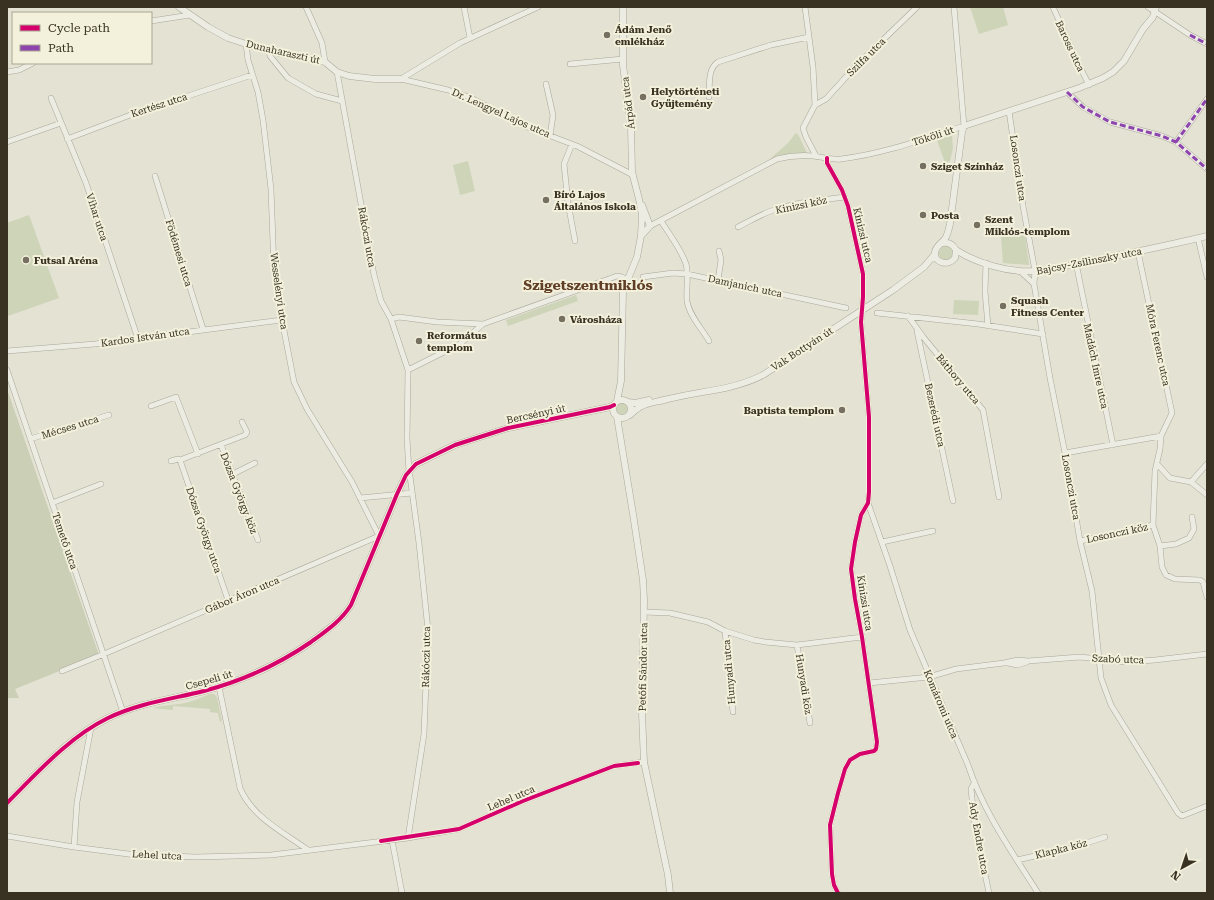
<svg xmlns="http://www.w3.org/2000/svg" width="1214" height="900" viewBox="0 0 1214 900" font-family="'Roboto Serif',serif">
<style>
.green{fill:#ced4b8}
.cemetery{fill:#cacfb6}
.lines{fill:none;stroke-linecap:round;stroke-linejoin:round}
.minor-casing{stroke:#aaa79b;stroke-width:6}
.tertiary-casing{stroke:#aaa79b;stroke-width:7}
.minor{stroke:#edece3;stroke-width:5}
.tertiary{stroke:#edece3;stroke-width:6}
.quiet{stroke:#8e44ad;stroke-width:3;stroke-dasharray:6 3;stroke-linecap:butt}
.cycleway-casing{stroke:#f3f1db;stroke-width:6}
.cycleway{stroke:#d6006c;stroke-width:4}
.poi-dot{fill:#757061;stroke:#f3f1db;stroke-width:1.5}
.labels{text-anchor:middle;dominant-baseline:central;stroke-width:4;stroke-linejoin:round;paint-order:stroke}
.poi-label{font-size:10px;font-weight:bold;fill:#393223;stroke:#f3f1db;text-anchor:start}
.street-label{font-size:10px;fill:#393223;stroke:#f3f1db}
.district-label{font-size:14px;font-weight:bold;fill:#613f27;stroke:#f3f1db}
</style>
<rect width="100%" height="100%" fill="#e4e2d3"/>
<path class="green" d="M970 7H1003L1008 25 979 34Z
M796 133 799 136 807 153 780 155 770 159 788 143Z
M952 135 953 148 950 161 945 163 937 140Z
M468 161 475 191 460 195 453 165Z
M29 215 59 298 8 316 7 223Z
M1025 234 1029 265 1003 263 1001 236Z
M939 253a7 7 0 1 1 14 0a7 7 0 1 1-14 0Z
M576 295 578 301 508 326 506 320Z
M954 300 979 301 978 315 953 314Z
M616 409a6 6 0 1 1 12 0a6 6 0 1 1-12 0Z
M210 694H214L217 697 222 721 220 722 218 713 210 712V709L173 706V710L153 708C164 705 174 705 185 703 194 701 202 697 210 694Z"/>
<path class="cemetery" d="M7 389 99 655 15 689 19 698H7Z"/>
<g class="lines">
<defs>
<path id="minor" d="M306 7 322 43 325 62
M464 7 470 38
M805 7 813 67 815 105 803 128 806 137 816 156
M1053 7 1077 61 1089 85
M1148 7 1190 35 1207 44
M151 21 190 15
M269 51 270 56 288 78 316 94 342 101
M570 64 623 59
M7 72 19 70 33 63
M337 72 374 275 381 301 391 319 408 370 407 439 409 471
M401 79 448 90 469 97 527 127 577 146 633 175
M401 79 460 43 538 7
M546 84 553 115 550 136
M1067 92 1083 107 1110 122 1162 136 1176 142 1207 169
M709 97C710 86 707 69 718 62L771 45 809 37
M51 98 86 183 138 339
M815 105 826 99 856 66 917 7
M1009 111 1023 206 1035 271 1034 284 1050 378 1065 453 1080 541 1092 591 1101 678 1111 705 1178 813 1182 816 1207 806
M67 139 133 114 252 75
M7 142 61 123
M1176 142 1207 99
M572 144 564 164 568 203 575 241
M827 158V163L842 190 848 206 863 274V297L861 322 869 417V492L868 503 861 515 855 542 851 569 855 599 862 637 877 742 876 749 874 751 860 754 850 760 845 769 838 793 830 825 832 874 834 885 838 893
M155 176 203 329
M661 221C669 234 681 249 686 264 689 275 686 289 687 301 689 315 702 329 709 341
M650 226 777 159C789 156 801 155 813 156 822 157 832 160 841 159 883 154 924 139 964 126L954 7
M738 227C750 221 761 214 774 210 797 202 821 200 845 197
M1198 238 1207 277
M1138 252 1172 413 1161 436 1160 449 1155 471 1153 525 1160 546 1162 567 1166 575 1175 579 1200 580 1203 582 1207 597
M986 263 985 291 988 326
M1076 263 1113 445
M1020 271 1034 284
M643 277 673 273 687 274 846 308
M718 280 721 260 719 251
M877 313 978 324 1043 334
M908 316 924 338 983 410 999 497
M391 319 399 317 437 322 483 324
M917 331 953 501
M7 351 95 344 282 320
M7 370 123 712
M408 370 460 344 483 324 617 276 622 277 627 280
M151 406 176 397 198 454
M30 439 109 415
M221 445 258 540
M1065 453 1161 436
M180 460 228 600
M171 461 178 459 180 460 245 435 247 432 242 422
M1157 464 1170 478 1191 482 1207 495
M233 474 255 463
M1191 482 1207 464
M360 498 412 493
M52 503 101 484
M868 503 890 566 910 630 968 765C983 811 1012 852 1038 893
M1080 541 1153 525
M882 542 933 531
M1160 546 1176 544 1189 538 1194 529 1192 517
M644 612 670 613 708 622 725 631 754 640 765 642 797 645 862 637
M725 631 733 712
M797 645 810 723
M1008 663 1017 665 1027 662
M62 671 104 654 379 536 352 482 307 409 294 382 282 320 274 270 271 189 263 120 258 92 248 60 246 44
M869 683 929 677 956 669 1004 663 1018 660 1028 661 1080 657 1126 662 1155 660 1207 654
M219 687 240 788C252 817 283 832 308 850
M974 783 971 789 975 826 989 893
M7 836 74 847 136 855 196 857 271 855 408 838 459 829 523 801 614 766 644 762
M408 838 424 734 428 630 419 543 410 476
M392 840 402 893
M74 847 77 802 91 728
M1017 860 1071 848 1105 837"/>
<path id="tertiary" d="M179 7 208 27 228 38 246 44 269 51 325 62 337 72 349 76 375 79H401
M641 236 650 226 642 205
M942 243C948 242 953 244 956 250L955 258C949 266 934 264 935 252 936 245 944 242 946 237 948 233 949 228 950 224L962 132 964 126 1079 88 1103 78 1113 72 1124 61 1143 29 1153 17 1156 7
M956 250C976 263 1009 273 1034 271 1051 271 1068 265 1085 262 1126 254 1166 246 1207 236
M613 409a9 9 0 1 1 18 0a9 9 0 1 1-18 0Z
M617 401 621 381 623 291 637 257 641 236 642 215 639 199 632 172 631 127 623 65V7
M628 402 635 403 649 400
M630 415C633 412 636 409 640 407 647 403 656 402 664 400 697 391 732 391 763 375L893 290 924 267 935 254
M617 417 633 514 643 580 644 600 642 713 644 762 668 875 670 893
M7 803C38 772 69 737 108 718 139 703 172 699 204 691 242 681 279 664 311 642 326 631 341 621 351 605L397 494 406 475 416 464 455 445 508 428 610 407 614 405"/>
</defs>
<use href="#minor" class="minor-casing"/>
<use href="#tertiary" class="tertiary-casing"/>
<use href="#minor" class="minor"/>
<use href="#tertiary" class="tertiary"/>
<path class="quiet" d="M1190 35 1207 44
M1067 92 1083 107 1110 122 1162 136 1176 142 1207 169
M1176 142 1207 99"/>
<defs>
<path id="cycleway" d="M827 158V163L842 190 848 206 863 274V297L861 322 869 417V492L868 503 861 515 855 542 851 569 855 599 862 637 877 742 876 749 874 751 860 754 850 760 845 769 838 793 830 825 832 874 834 885 838 893
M7 803C38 772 69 737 108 718 139 703 172 699 204 691 242 681 279 664 311 642 326 631 341 621 351 605L397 494 406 475 416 464 455 445 508 428 610 407 614 405
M381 841 459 829 523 801 614 766 638 763"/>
</defs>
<use href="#cycleway" class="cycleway-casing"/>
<use href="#cycleway" class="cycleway"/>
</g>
<g class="poi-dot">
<circle cx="607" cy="35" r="4"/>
<circle cx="643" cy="97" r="4"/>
<circle cx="923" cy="166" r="4"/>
<circle cx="546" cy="200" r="4"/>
<circle cx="923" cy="215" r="4"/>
<circle cx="977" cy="225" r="4"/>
<circle cx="26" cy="260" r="4"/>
<circle cx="1003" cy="306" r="4"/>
<circle cx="562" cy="319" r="4"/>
<circle cx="419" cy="341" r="4"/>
<circle cx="842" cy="410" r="4"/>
</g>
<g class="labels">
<g class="poi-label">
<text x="615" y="29">Ádám Jenő<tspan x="615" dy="12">emlékház</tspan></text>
<text x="651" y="91">Helytörténeti<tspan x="651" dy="12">Gyűjtemény</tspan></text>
<text x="931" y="166">Sziget Színház</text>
<text x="554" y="194">Bíró Lajos<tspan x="554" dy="12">Általános Iskola</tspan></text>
<text x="931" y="215">Posta</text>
<text x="985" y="219">Szent<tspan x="985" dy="12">Miklós-templom</tspan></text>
<text x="34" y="260">Futsal Aréna</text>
<text x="1011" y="300">Squash<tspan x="1011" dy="12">Fitness Center</tspan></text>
<text x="570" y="319">Városháza</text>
<text x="427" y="335">Református<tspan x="427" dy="12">templom</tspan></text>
<text x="834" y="410" text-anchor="end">Baptista templom</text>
</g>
<g class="street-label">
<text transform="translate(1070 46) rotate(65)">Baross utca</text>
<text transform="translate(283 52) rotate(13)">Dunaharaszti út</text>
<text transform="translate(866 57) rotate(-45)">Szilfa utca</text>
<text transform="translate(628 103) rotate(-97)">Árpád utca</text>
<text transform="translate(159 105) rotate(-18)">Kertész utca</text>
<text transform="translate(501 113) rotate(24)">Dr. Lengyel Lajos utca</text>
<text transform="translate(933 136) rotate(-18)">Tököli út</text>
<text transform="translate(1018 168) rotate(82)">Losonczi utca</text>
<text transform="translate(801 205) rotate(-12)">Kinizsi köz</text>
<text transform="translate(97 217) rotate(72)">Vihar utca</text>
<text transform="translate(863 235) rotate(77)">Kinizsi utca</text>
<text transform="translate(367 237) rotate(80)">Rákóczi utca</text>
<text transform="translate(179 253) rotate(73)">Födémesi utca</text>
<text transform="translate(1089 261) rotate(-11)">Bajcsy-Zsilinszky utca</text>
<text transform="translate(745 286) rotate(12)">Damjanich utca</text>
<text transform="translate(279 291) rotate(82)">Wesselényi utca</text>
<text transform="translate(145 337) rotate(-8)">Kardos István utca</text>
<text transform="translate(1158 345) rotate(78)">Móra Ferenc utca</text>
<text transform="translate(802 349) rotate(-33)">Vak Bottyán út</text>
<text transform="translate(1096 366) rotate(78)">Madách Imre utca</text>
<text transform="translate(958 379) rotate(50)">Báthory utca</text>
<text transform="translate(536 414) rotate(-12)">Bercsényi út</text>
<text transform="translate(935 415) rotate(78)">Bezerédi utca</text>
<text transform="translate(70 427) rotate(-17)">Mécses utca</text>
<text transform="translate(1071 487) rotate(80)">Losonczi utca</text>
<text transform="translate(239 493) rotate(69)">Dózsa György köz</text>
<text transform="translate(204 530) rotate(71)">Dózsa György utca</text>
<text transform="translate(1117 533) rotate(-12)">Losonczi köz</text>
<text transform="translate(65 541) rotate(71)">Temető utca</text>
<text transform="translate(242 595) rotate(-23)">Gábor Áron utca</text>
<text transform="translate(865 603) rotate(81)">Kinizsi utca</text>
<text transform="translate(426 657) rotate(-89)">Rákóczi utca</text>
<text transform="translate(1118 659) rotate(2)">Szabó utca</text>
<text transform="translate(643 667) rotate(-89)">Petőfi Sándor utca</text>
<text transform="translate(729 672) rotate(-95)">Hunyadi utca</text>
<text transform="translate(209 680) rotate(-16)">Csepeli út</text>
<text transform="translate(804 684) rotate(81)">Hunyadi köz</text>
<text transform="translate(941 704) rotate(67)">Komáromi utca</text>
<text transform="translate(511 798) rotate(-23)">Lehel utca</text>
<text transform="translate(979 838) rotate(80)">Ady Endre utca</text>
<text transform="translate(1061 849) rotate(-14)">Klapka köz</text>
<text transform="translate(157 855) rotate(3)">Lehel utca</text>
</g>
<g class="district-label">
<text x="588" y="285">Szigetszentmiklós</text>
</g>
</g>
<rect width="1214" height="900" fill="none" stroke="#393223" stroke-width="16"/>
<rect x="12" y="12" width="140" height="52" fill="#f3f1db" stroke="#a9a591"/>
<rect x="20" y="25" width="20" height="6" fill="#d6006c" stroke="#a9a591"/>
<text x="48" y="32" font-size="12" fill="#393223">Cycle path</text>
<rect x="20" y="45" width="20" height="6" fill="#8e44ad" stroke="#a9a591"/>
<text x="48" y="52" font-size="12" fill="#393223">Path</text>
<g transform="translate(1182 868) rotate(220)" stroke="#f3f1db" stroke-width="3" paint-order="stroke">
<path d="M0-3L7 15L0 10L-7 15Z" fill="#393223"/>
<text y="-6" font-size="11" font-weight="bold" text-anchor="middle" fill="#393223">N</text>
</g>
</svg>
